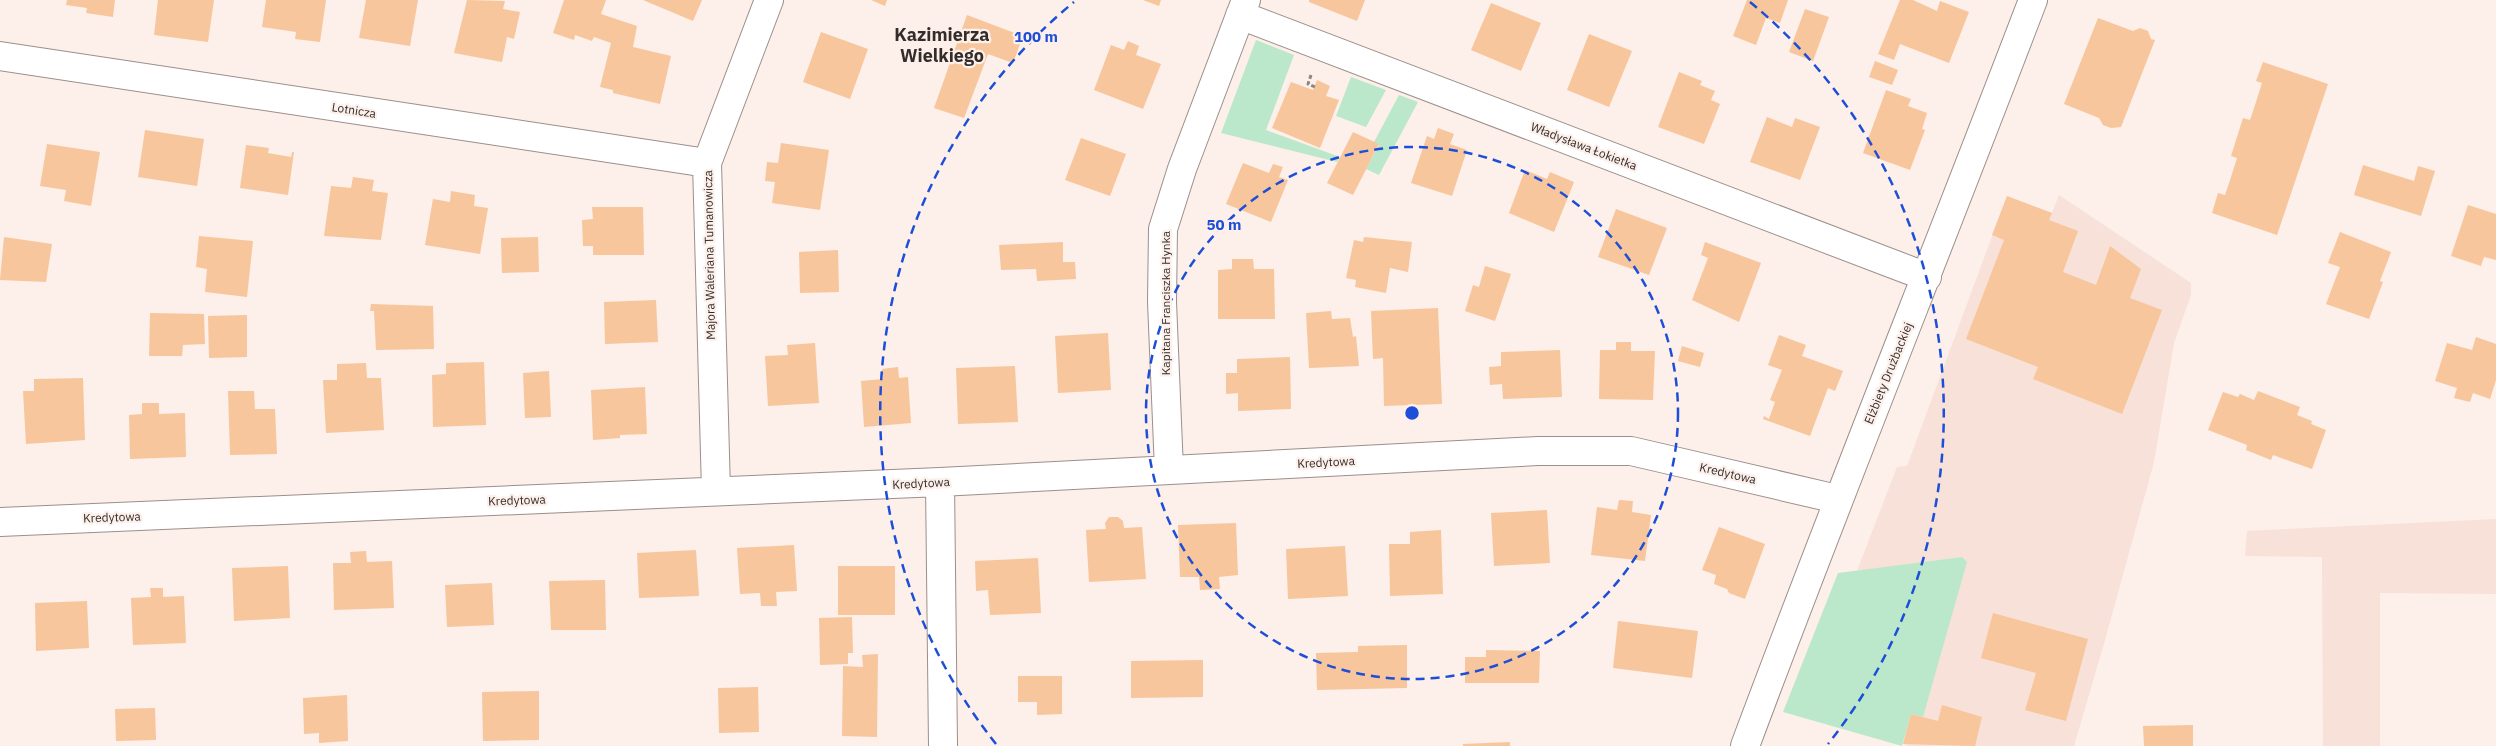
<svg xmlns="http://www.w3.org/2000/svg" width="2496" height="746" viewBox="0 0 2496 746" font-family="'IBM Plex Sans',sans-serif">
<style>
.built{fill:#f7e1d8}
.green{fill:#bbe8ca}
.building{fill:#f7c69c}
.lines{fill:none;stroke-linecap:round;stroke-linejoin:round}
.minor-casing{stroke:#9c8f8a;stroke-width:30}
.path{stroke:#8e8581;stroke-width:3;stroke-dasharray:4 2.5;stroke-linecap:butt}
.minor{stroke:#fff;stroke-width:28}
.ring{fill:none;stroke:#1d4ed8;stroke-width:2.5;stroke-dasharray:9 6}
.labels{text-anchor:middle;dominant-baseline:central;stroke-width:4.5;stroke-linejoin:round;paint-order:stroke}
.street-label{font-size:12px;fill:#322d2b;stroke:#fdefe9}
.district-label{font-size:18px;font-weight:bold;fill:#322d2b;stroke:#fdefe9}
.centre{fill:#1d4ed8;stroke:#fdefe9;stroke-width:2.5}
.ring-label{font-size:15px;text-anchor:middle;font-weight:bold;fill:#1d4ed8;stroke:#fdefe9;stroke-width:4.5;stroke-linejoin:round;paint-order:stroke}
</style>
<rect width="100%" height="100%" fill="#fdefe9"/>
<path class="built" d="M2059 195 2191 283V295L2174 343 2154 462 2105 640 2074 746H1908L1903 744 1911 714 1923 717 1962 557 1857 571 1897 467 1907 466 2007 196 2052 213Z
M2496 519V594L2380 593V746H2323L2322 557 2245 556 2247 531Z"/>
<path class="green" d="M1256 40 1294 55 1266 130 1340 157 1337 162 1221 133Z
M1351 77 1386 90 1366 127 1336 116Z
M1399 95 1418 102 1379 175 1366 169 1379 145 1374 142Z
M1962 557 1967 562 1923 717 1911 714 1902 746 1783 712 1838 573Z"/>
<path class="building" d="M67 0H115L113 17 86 13 87 8 66 5Z
M158 0H214L208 42 154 35Z
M266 0H326L320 42 295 39 296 32 262 27Z
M366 0H418L410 46 359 38Z
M467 0 505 1 503 9 520 12 514 39 507 37 502 62 454 53Z
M564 0H606L601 14 637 26 633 47 671 56 660 104 613 93V90L600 87 611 43 594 37 592 41 575 35 574 40 553 33Z
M643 0H702L693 21Z
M871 0H887L885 6Z
M1143 0H1161L1159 6Z
M1309 0H1365L1357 21 1309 2Z
M1747 0H1788L1780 23 1766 18 1756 45 1733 36Z
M1900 0H1913L1937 11 1940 1 1969 12 1949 63 1900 44 1894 60 1878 54Z
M1491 3 1541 23 1521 71 1471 50Z
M1805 9 1829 17 1813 61 1789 52Z
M967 15 1023 36 1013 63 988 54 964 118 934 108Z
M2098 18 2133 31 2140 28 2148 31 2151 39 2155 40 2121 127 2111 128 2103 125 2099 118 2064 104Z
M821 32 868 49 850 99 803 82Z
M1589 34 1632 51 1609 107 1567 90Z
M1128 41 1139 46 1136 55 1161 64 1143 109 1094 90 1111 45 1124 50Z
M1875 61 1898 70 1892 85 1869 77Z
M2263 62 2328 84 2277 235 2212 213 2218 193 2225 195 2231 177 2237 158 2231 156 2243 118 2250 120 2256 102 2262 83 2256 81Z
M1679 72 1702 81 1700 85 1715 91 1711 100 1720 104 1704 144 1658 127Z
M1317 80 1330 86 1326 96 1339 100 1320 148 1272 128 1291 82 1313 90Z
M1886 90 1911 99 1908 106 1927 113 1922 129 1925 130 1910 170 1863 153Z
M1767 117 1792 127 1795 118 1820 127 1800 180 1750 162Z
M1438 128 1454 134 1450 144 1467 150 1452 196 1411 183 1427 136 1434 139Z
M145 130 204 139 197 186 138 177Z
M1353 132 1379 144 1353 195 1327 183Z
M1081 138 1126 154 1110 196 1065 180Z
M781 143 829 150 820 210 772 203 775 182 765 181 767 162 778 163Z
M47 144 100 152 91 206 64 201 66 190 40 186Z
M246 145 269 148 268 153 291 157 292 152H294L288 195 240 188Z
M1243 163 1269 173 1273 164 1283 167 1279 177 1288 180 1271 222 1226 204Z
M2363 165 2414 181 2418 166 2435 171 2421 216 2354 195Z
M1525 170 1547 179 1550 172 1574 182 1554 232 1509 213Z
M353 177 374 180 372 191 388 193 381 240 324 236 331 186 351 188Z
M451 191 475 195 474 206 488 208 480 254 425 245 433 199 450 202Z
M2007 196 2052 213 2049 220 2078 231 2063 272 2096 285 2110 246 2141 269 2130 298 2162 310 2122 414 2033 379 2038 367 1966 339 2004 240 1992 235Z
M2468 205 2496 214V260L2484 257 2481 266 2451 256Z
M592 207H643L644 255H593V246H583L582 220 593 219Z
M1616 209 1667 228 1649 275 1598 257Z
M2340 232 2391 252 2380 281 2383 282 2369 319 2326 304 2340 267 2328 263Z
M199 236 253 241 247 297 205 292 207 269 196 267Z
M4 237 52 244 46 282 0 280Z
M538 237 539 272 502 273 501 238Z
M1364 237 1412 242 1408 272 1390 268 1386 293 1355 287 1356 280 1346 278 1354 240 1363 242Z
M1063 242V262H1075L1076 279 1037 281 1036 269 1001 270 999 245Z
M1705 242 1761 263 1739 322 1692 300 1708 258 1701 255Z
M838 250 839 292 800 293 799 252Z
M1232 259H1253L1254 269H1274L1275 319H1218V270L1232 269Z
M1485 266 1511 274 1495 321 1465 311 1473 285 1479 287Z
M656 300 658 342 605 344 604 302Z
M371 304 433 306 434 349 376 350 374 311H370Z
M1438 308 1442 404 1384 406 1383 358 1373 359 1371 311Z
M1331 311 1332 319 1350 318 1353 337 1356 336 1359 366 1309 368 1306 313Z
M150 313 204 314 205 344 183 345 182 356H149Z
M247 315V357L209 358 208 316Z
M1108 333 1111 390 1058 393 1055 336Z
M1779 335 1806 345 1802 356 1843 371 1835 391 1828 388 1810 436 1763 419 1764 416 1769 419 1775 402 1770 400 1782 370 1768 365Z
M2476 337 2496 344V380L2490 399 2473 393 2470 402 2454 398 2457 388 2435 381 2447 343 2472 350Z
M1616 342H1631V351H1655L1653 400 1599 399 1600 350H1616Z
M815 343 819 403 768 406 765 356 788 355 787 345Z
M1682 346 1704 353 1700 367 1678 361Z
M1560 350 1562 397 1503 399 1502 384 1490 385 1489 367 1501 366V352Z
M1290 357 1291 409 1238 411V393L1226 394V373H1237V359Z
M484 362 486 425 433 427 432 375 446 374V363Z
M366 363 367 378H381L384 430 326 433 323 380H337V364Z
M1015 366 1018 422 958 424 956 368Z
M898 367 899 378 908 377 911 423 864 427 861 381 883 379 882 369Z
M549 371 551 417 525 418 523 373Z
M83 378 85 440 26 444 23 391H34V379Z
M645 387 647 434 620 435V438L593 440 591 390Z
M228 391H254L255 409H275L277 454 230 455Z
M2258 391 2300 407 2297 415 2312 421 2311 424 2326 430 2312 469 2273 455 2271 460 2246 450 2247 445 2208 430 2223 392 2238 397 2240 394 2254 400Z
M142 403H159V414L185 413 186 457 130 459 129 415 142 414Z
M1619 500 1633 501 1632 512 1651 515 1645 561 1591 555 1597 507 1617 510Z
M1547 510 1550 563 1494 566 1491 513Z
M1109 517H1118L1123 521 1124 528 1142 527 1146 579 1089 582 1086 530 1106 529 1105 523Z
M1236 523 1238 575 1219 577 1220 589 1200 590 1199 577H1180L1178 525Z
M1719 527 1765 544 1745 599 1729 593 1727 589 1714 584 1716 575 1702 570Z
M1441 530 1443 594 1390 596 1389 544H1410V532Z
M794 545 797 591 776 592 777 606H761L760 593 740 594 737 548Z
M1345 546 1348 596 1288 599 1286 549Z
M696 550 699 596 639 598 637 553Z
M366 551 367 562 392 561 394 608 334 610 333 563H351L350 552Z
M1038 558 1041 613 990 615 988 590 976 591 975 561Z
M288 566 290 618 234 621 232 568Z
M838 566H895V615H838Z
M605 580 606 630H551L549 581Z
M492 583 494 625 447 627 445 585Z
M150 588H163V597L184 596 186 643 133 645 131 598 151 597Z
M87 601 89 648 36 651 35 603Z
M1993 613 2088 639 2066 721 2025 710 2036 673 1981 658Z
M852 617 853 653H848V664L820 665 819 618Z
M1618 621 1698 631 1692 678 1613 668Z
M1407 645V688L1317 690 1316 653 1358 652V646Z
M1486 650 1540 651 1539 683H1465V657H1486Z
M878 654 877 737 842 736 843 666 863 667 862 655Z
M1203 660V697L1131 698V661Z
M1018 676H1062V714L1037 715V702H1018Z
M758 687 759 732 719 733 718 688Z
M539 691V740L483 741 482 692Z
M347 695 348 741 319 743V733L304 734 303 698Z
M1942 705 1982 717 1975 746 1903 744 1911 714 1938 721Z
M155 708 156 740 116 741 115 709Z
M2193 725V746H2144L2143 726Z
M1510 742V746H1463V744Z"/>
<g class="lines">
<defs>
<path id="minor" d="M1240 15 1927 277
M0 56 707 163
M1169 470 1162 302 1163 229 1182 169 1246 0
M940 482 943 746
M716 491 707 163 769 0
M0 522 940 482 1538 451H1631L1837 499
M1745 746C1838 496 1938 249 2033 0"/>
</defs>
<use href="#minor" class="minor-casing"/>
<path class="path" d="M1311 75 1308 84 1315 87"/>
<use href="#minor" class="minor"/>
</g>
<g class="ring">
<circle cx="1412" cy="413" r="266"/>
<path d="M996 744A532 532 0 0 1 1074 2M1750 2A532 532 0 0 1 1828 744"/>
</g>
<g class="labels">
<g class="street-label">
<text transform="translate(354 110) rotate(9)">Lotnicza</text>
<text transform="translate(1584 146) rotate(21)">Władysława Łokietka</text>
<text transform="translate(709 255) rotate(-91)">Majora Waleriana Tumanowicza</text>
<text transform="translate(1165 303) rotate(-90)">Kapitana Franciszka Hynka</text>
<text transform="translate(1888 373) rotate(-68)">Elżbiety Drużbackiej</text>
<text transform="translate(1326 462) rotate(-3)">Kredytowa</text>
<text transform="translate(1728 473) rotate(13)">Kredytowa</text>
<text transform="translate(921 483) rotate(-3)">Kredytowa</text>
<text transform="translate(517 500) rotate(-2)">Kredytowa</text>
<text transform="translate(112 517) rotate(-2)">Kredytowa</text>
</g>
<g class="district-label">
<text x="942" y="34">Kazimierza<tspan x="942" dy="21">Wielkiego</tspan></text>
</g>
</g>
<circle cx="1412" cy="413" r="8" class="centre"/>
<g class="ring-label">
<text x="1036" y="42">100 m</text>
<text x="1224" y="230">50 m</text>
</g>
</svg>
